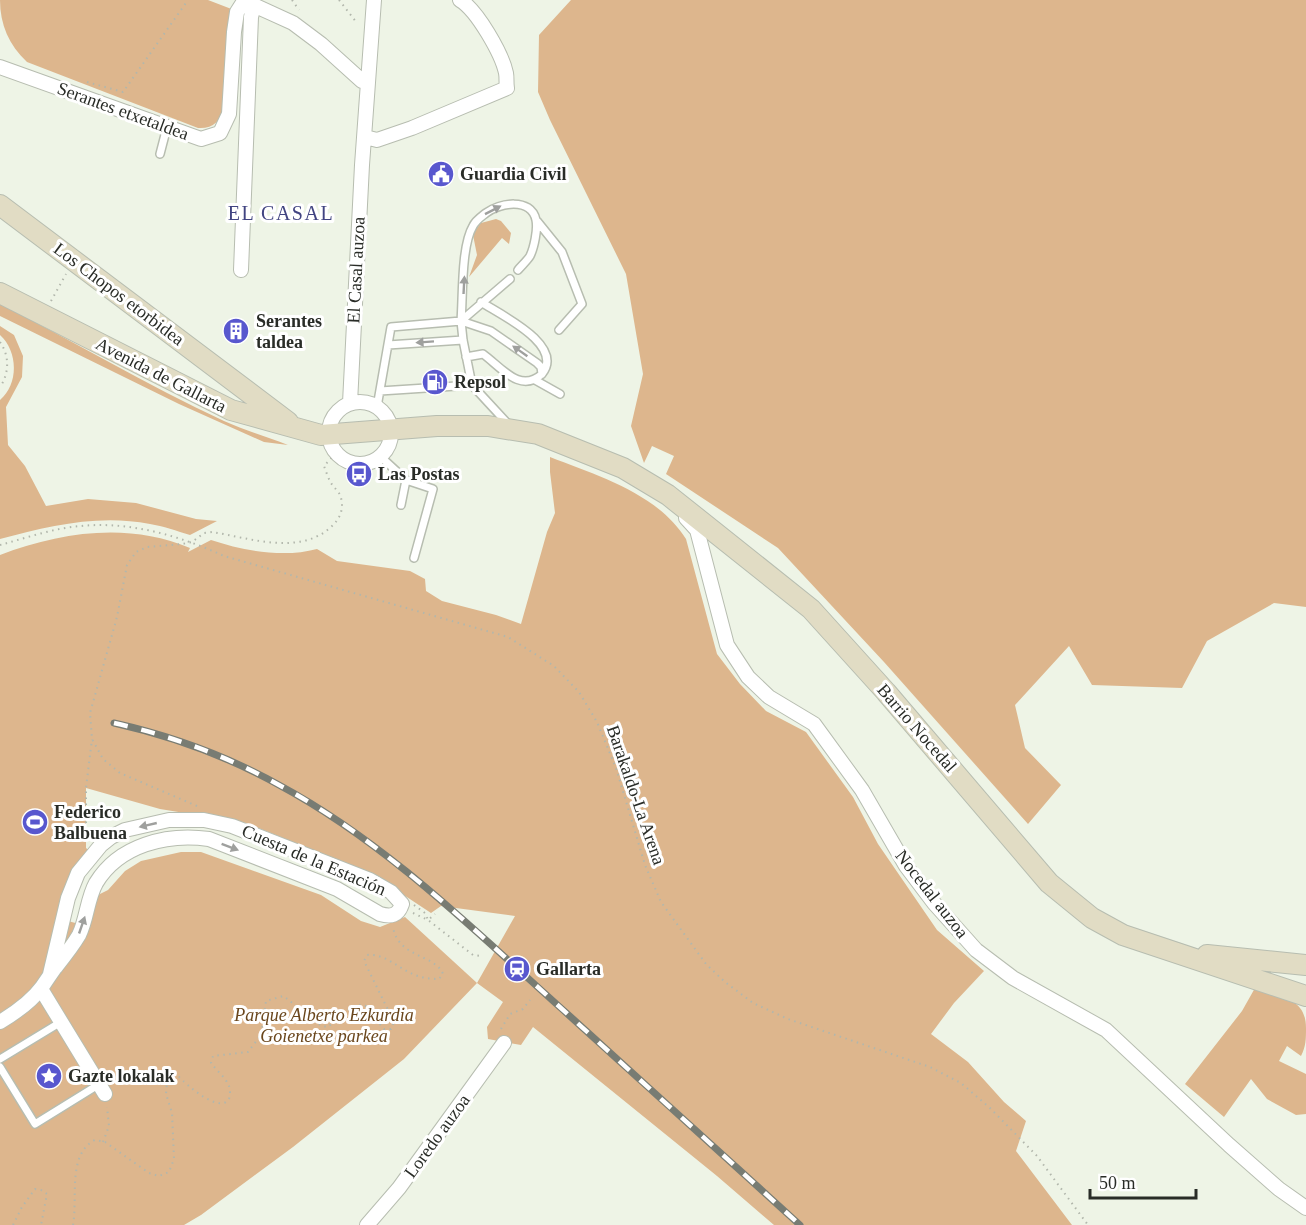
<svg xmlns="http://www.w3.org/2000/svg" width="1306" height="1225" viewBox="0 0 1306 1225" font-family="'Times New Roman',serif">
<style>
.green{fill:#ddb68d;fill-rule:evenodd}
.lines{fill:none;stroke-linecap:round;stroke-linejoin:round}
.lane-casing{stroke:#b7bdb0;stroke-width:10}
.street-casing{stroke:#b7bdb0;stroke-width:16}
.secondary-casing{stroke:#b7bdb0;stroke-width:22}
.path{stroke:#b2b7ac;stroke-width:2;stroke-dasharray:1.5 4.5;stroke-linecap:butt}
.lane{stroke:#fff;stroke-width:7}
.street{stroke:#fff;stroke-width:14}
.secondary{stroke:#e1dcc4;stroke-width:20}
.rail-casing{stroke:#787c73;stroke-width:7}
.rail{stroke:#fff;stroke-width:4.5;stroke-dasharray:14;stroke-linecap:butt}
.oneway{fill:#9fa09e}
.labels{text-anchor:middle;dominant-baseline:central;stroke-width:6;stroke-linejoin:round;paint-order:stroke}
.street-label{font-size:18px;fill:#292c27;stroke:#fff}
.poi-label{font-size:18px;font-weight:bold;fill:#292c27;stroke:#fff;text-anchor:start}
.park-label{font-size:18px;font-style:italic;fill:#6a461c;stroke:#fff}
.neighbourhood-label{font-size:20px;letter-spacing:1.5px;fill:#414481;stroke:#fff}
</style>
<rect width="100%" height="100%" fill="#eef4e6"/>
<path class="green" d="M0 0H208L234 10 226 107C220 121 213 129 198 128L27 62C9 45 0 25 0 0Z
M571 0H1306V607L1274 603 1207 641 1182 688 1092 685 1069 646 1015 705 1025 748 1061 785 1028 824 884 662 778 548 666 474 674 456 652 446 644 463 631 426 643 374 626 274 550 120 538 92 539 35Z
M496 219 501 221 511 233 509 244 502 238 469 277 477 255 473 235 476 229 481 223Z
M0 304C75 342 147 385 224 421 244 430 267 437 288 445L264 442 179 404 0 316Z
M0 326 14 335 23 356 22 377 6 407 8 445 25 466 46 506 88 499 136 503 196 519 217 521 190 535C177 531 163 526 150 524 98 514 49 526 0 539V400C19 384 18 351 0 335Z
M550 457C598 476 657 493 686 539L717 654 740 684 766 711 806 732 853 797 878 844 937 930 984 971 954 1003 931 1034 968 1062 1004 1102 1026 1121 1016 1151 1072 1225H774L717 1176 533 1027 521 1045 488 1039 487 1027 503 1002 477 983 404 1059 293 1147 201 1215 184 1225H0V555C61 532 128 522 190 548L188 552 211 540C244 551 284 558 317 549L337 561 410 571 425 579 426 591 442 601 496 615 521 624 547 532 555 513 550 472ZM86 788 160 809 246 823 372 874 431 913 441 906 515 916 477 983 405 917 380 927 361 921 321 895 201 852H181L141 861 125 871 108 890 84 902 79 924 68 921 79 879 95 856 86 848Z
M1255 988C1280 997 1306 997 1306 1028 1306 1039 1306 1046 1301 1056L1287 1046 1279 1061 1306 1074V1114L1296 1115 1267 1099 1251 1079 1224 1117 1185 1084 1242 1011Z"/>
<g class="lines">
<defs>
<path id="lane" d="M160 154 167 127
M537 221 562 252 582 304 559 330
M510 279 461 321C463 297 461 246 473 226 476 220 481 217 486 213 499 203 531 197 536 220 538 229 534 248 530 256 527 261 521 266 518 270
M481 302C501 315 565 345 542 374
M461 321 463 340 472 385 508 424
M388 345 463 340
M535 380 560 394
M380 391 472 385
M377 407 391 327 461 321 491 331 537 363 541 367 542 374C520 394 501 367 483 354L466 357
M381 457 406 480 433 489 414 558
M401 505 406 480
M0 1059 61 1022
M0 1067 35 1124 98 1085"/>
<path id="street" d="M247 2 293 23 321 44 362 81 368 82
M0 67 201 139 220 133 229 114 234 32 237 12 244 1
M365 137 377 140 412 128 507 88C506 83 507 78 506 73 502 54 477 10 460 0
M241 270 251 17 254 5
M329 433a31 31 0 1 1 62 0a31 31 0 1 1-62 0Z
M350 403 362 165 374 0
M686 518 697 530 727 645 748 677 769 697 814 724 862 790 906 866 934 903 976 950 1013 978 1106 1030 1229 1145 1279 1189 1306 1208
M41 989 105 1094
M0 1022C15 1013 31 1002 42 987 46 981 50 975 55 968 63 958 72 947 79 935 87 919 87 899 96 883 119 845 167 833 209 839L337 889 380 914C391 917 398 916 402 904L391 892 370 880 232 826 204 820H169L125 830 111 837 101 845 78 873 68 898 50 974
M367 1225 399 1188 504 1043"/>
<path id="secondary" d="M0 205 288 422
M0 293 231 410 321 435 437 426H488L538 434 623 468 668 495 811 609 886 692 1049 883 1092 918 1123 935 1306 996
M1207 955 1306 965"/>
</defs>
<use href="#lane" class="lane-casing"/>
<use href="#street" class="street-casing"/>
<use href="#secondary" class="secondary-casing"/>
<path class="path" d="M292 0 299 10
M339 0 357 23
M87 82 123 92 188 0
M51 301 66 274
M0 342C10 356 9 374 0 387
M0 545C26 538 54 528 81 526 130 521 180 536 224 556L508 637 554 666 579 692 597 722 616 768 645 865 661 902 706 964 725 982 753 1003 788 1019 930 1067 961 1083 990 1108 1037 1156 1088 1225
M197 806 120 773 103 759 92 739 90 713 117 617 127 565 136 552 147 547 182 544 192 542 204 533 212 532C250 538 299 556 331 527 340 519 344 509 341 498 340 492 334 488 331 483 328 478 326 471 324 466L336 453
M86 841V788L92 739
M414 905 425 913 428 920 435 914
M413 913 428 920 473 955 482 956
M501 1029 510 1014 523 1009 530 1000
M103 1142 109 1126 107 1107
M13 1225 22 1207 35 1189 41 1190 47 1194 41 1225
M73 1225C78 1198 67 1154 95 1140L105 1142 149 1173 159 1176 169 1172 174 1159 172 1113 166 1094 167 1083 172 1078 179 1077C186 1084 218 1113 228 1100 231 1097 230 1090 229 1086 226 1078 216 1070 211 1063L213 1056 248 1052 261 1035 266 1001 283 996C299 1006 309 1024 328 1027 338 1019 357 996 370 1009 375 1014 378 1023 384 1029H391L394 1022 364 961 367 955C385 953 399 969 415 975 423 978 431 979 439 979L443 974C435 954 398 958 393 927"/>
<use href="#lane" class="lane"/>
<use href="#street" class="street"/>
<use href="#secondary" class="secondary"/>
<defs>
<path id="rail" d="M114 723C172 736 227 756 279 785 385 842 473 929 562 1009 641 1081 721 1153 800 1225"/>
</defs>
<use href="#rail" class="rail-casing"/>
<use href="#rail" class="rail"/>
</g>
<defs><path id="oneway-solid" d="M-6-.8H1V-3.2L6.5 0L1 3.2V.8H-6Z" transform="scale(1.5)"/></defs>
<g class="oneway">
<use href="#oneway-solid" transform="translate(493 210) rotate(-27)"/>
<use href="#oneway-solid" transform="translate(464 285) rotate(-87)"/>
<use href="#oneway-solid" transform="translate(425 342) rotate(176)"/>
<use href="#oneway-solid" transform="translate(520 351) rotate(-145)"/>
<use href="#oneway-solid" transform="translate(148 825) rotate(167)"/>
<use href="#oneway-solid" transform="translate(230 847) rotate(21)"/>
<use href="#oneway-solid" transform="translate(82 925) rotate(-71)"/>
</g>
<defs>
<symbol id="civic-disc" viewBox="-11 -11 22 22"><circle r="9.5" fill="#5857ce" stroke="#fff"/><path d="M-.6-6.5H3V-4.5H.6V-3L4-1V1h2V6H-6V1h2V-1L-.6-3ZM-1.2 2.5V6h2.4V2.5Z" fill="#fff"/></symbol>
<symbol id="building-disc" viewBox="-11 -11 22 22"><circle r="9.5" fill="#5857ce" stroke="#fff"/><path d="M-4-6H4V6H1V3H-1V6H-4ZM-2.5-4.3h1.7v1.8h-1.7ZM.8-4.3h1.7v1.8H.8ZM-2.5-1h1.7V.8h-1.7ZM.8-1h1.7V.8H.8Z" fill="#fff"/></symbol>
<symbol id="fuel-disc" viewBox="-11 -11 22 22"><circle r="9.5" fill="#5857ce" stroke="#fff"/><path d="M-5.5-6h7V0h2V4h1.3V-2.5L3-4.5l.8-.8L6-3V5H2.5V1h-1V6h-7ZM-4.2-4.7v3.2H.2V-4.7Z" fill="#fff"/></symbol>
<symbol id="bus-disc" viewBox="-11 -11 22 22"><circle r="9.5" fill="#5857ce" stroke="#fff"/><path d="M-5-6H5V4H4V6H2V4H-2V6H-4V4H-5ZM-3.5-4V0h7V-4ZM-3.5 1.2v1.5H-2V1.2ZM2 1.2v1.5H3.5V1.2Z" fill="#fff"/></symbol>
<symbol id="stadium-disc" viewBox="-11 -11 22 22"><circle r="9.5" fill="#5857ce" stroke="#fff"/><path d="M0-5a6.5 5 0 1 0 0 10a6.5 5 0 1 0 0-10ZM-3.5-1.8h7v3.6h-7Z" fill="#fff"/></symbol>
<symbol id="station-disc" viewBox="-11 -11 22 22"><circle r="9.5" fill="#5857ce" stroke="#fff"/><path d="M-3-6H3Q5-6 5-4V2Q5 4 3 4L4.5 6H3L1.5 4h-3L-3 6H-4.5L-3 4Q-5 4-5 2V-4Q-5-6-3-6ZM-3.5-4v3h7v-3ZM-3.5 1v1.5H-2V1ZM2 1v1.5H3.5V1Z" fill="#fff"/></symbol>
<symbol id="sight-disc" viewBox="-11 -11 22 22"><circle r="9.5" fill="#5857ce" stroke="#fff"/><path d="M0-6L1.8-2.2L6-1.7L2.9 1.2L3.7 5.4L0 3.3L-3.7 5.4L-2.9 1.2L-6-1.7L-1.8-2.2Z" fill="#fff"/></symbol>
</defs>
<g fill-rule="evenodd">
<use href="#civic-disc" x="426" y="159" width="30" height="30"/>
<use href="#building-disc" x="221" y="316" width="30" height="30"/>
<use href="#fuel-disc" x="420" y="367" width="30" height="30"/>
<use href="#bus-disc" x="344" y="459" width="30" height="30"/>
<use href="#stadium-disc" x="20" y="807" width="30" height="30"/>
<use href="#station-disc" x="502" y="954" width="30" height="30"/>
<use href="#sight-disc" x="34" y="1061" width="30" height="30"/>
</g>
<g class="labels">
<g class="street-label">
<text transform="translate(123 111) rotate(20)">Serantes etxetaldea</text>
<text transform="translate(356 270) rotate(-87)">El Casal auzoa</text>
<text transform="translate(119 294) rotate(37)">Los Chopos etorbidea</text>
<text transform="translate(161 375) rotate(27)">Avenida de Gallarta</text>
<text transform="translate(917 728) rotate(49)">Barrio Nocedal</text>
<text transform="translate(636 795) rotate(71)">Barakaldo-La Arena</text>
<text transform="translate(314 860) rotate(23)">Cuesta de la Estación</text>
<text transform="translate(932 894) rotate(52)">Nocedal auzoa</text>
<text transform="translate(437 1136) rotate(-54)">Loredo auzoa</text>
</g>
<g class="poi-label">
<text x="460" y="174">Guardia Civil</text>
<text x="256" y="321">Serantes<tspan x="256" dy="21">taldea</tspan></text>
<text x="454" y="382">Repsol</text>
<text x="378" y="474">Las Postas</text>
<text x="54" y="812">Federico<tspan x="54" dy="21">Balbuena</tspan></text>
<text x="536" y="969">Gallarta</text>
<text x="68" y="1076">Gazte lokalak</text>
</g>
<g class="park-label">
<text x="324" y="1015">Parque Alberto Ezkurdia<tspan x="324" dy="21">Goienetxe parkea</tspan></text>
</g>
<g class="neighbourhood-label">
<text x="281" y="213">EL CASAL</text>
</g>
</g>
<path d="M1090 1189v9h106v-9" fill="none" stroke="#292c27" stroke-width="3"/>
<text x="1099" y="1189" font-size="18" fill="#292c27" stroke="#ffffff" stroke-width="4.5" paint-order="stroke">50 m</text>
</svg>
